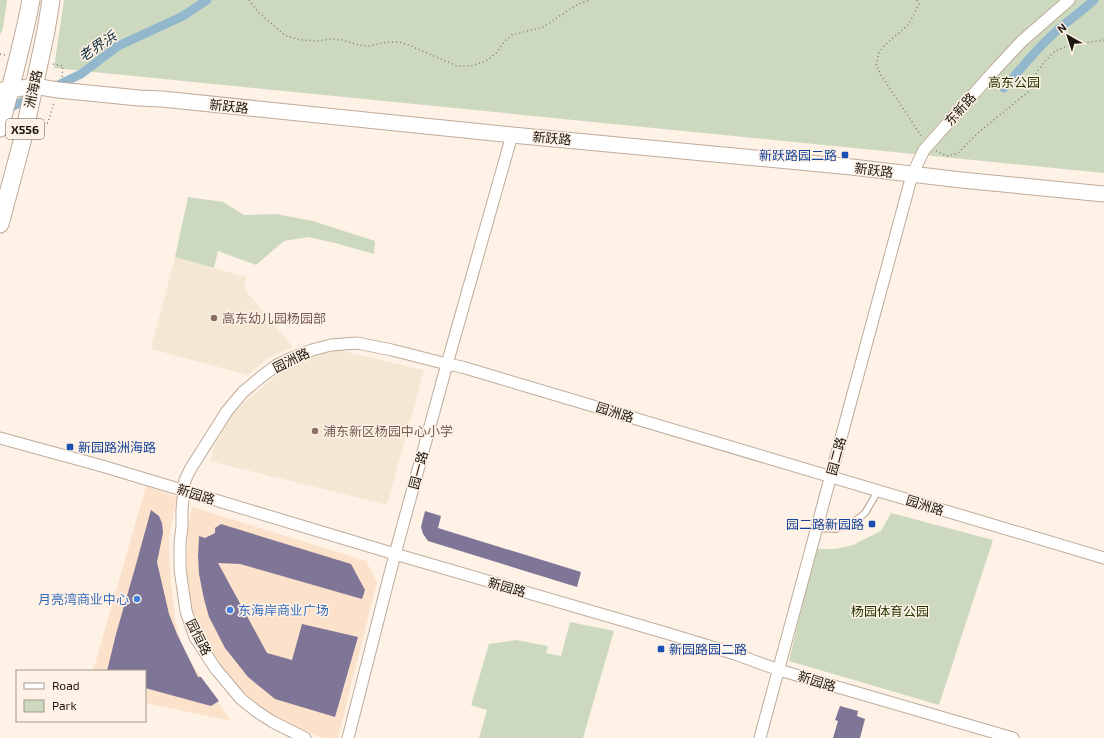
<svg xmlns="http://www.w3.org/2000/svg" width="1104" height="738" viewBox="0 0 1104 738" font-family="'Exo 2','Noto Sans SC',sans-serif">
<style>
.built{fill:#fde2cb}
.education{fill:#f4e8d4}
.green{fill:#cdd9bf}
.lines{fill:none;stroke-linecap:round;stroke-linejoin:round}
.canal{stroke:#93b8ce;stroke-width:9}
.building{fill:#7f7697}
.lane-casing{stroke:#bfab9a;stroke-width:8}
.street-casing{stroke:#bfab9a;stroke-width:13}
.secondary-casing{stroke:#bfab9a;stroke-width:17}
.primary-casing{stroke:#bfab9a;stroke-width:19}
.path{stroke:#837971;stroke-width:1.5;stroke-dasharray:1 3;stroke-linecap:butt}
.lane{stroke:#fff;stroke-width:5.5}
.street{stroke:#fff;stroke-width:11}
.secondary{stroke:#fff;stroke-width:15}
.primary{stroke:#fff;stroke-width:17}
.transit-dot{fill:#1a4fb4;stroke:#fef1e6;stroke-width:1.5}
.education-dot{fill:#8d6e63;stroke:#fef1e6;stroke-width:1.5}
.shop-dot{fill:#3f7fe0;stroke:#fef1e6;stroke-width:1.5}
.labels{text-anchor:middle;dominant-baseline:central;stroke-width:3;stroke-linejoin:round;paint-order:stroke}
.shield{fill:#fef1e6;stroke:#605850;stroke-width:1}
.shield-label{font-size:12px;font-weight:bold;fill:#1d1610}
.park-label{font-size:13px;fill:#243700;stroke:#fef1e6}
.street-label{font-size:13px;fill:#1d1610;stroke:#fef1e6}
.transit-label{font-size:13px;fill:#164399;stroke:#fef1e6;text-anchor:end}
.education-label{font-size:13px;fill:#785e54;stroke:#fef1e6;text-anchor:start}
.shop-label{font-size:13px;fill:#366cbe;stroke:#fef1e6;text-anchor:end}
.water-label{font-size:14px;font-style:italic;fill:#0f3141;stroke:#fef1e6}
</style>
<rect width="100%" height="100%" fill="#fef1e6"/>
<path class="built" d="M146 486 177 497 169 537 170 568 175 620 182 647 192 664 231 721 145 703V671H93Z
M192 507 366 561 377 582 338 738H322L293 725 262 710 229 677 207 646 194 617 187 584V558L188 526Z"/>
<path class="education" d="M175 257 246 277 245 290 293 347 268 358 248 375 151 349Z
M338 350 424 370 387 505 210 461 215 445 230 417 248 399 279 374 307 358Z"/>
<path class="green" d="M0 0H7L3 28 0 35Z
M64 0H1104V173L54 68Z
M188 197 223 202 244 215 276 214 313 221 375 241 374 254 335 243 308 237 284 241 256 265 218 251 214 268 175 257Z
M891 513 993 540 939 705 789 661 815 549H835L853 545 881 531Z
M570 622 614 631 583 738H479L487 710 471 705 489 644 516 640 548 646 546 653 561 656Z"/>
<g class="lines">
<path class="canal" d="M52 88 81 74 118 46 183 16 207 0
M1004 88C1019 71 1033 53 1049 38 1063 24 1080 13 1094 0
M3 111 32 97"/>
</g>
<path class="building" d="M151 510 159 516 162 523 163 533 157 562 169 614 177 634 198 677H201L219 701 211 706 145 688V671H107L116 634 135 568Z
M425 511 441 516 438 528 581 572 577 587 428 541 423 534 421 527Z
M221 524 351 564 365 590 362 599 240 564 218 563 267 653 292 660 302 624 358 637 335 717 275 699 248 677 225 648 209 617 204 599 199 574 198 556 199 536 205 538 215 533V528Z
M840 706 858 711 857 716 865 719 860 738H833L838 721 835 720Z"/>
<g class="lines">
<defs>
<path id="lane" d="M817 528 836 529 855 521 865 513 878 491"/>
<path id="street" d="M0 438 102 466 395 554 666 633 735 654 779 670 1013 738
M305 738 273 722 256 711 241 699 215 668 195 637 186 611 180 569V542L182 527V509L185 480 191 468 227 411 243 392 261 377 277 365 294 357 312 350 331 345 357 343 392 350 447 364 462 367 1104 558
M348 738 395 554 447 364 512 135
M760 738 912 175 924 150 994 71 1022 41 1069 0"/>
<path id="secondary" d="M0 90H10L34 86 58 90 139 98 162 99 512 135 852 167 961 180 1104 194"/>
<path id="primary" d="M0 128C11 85 23 43 31 0
M0 224 23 138 46 31 51 0"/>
</defs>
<use href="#lane" class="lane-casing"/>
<use href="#street" class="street-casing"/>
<use href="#secondary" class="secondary-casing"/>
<use href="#primary" class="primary-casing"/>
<path class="path" d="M249 0 259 13 286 36 301 40 317 41 330 39 342 40 359 45 369 46 387 42H399L411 46 457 66H471L486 61 496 53 505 41 512 35 543 27 578 4 590 0
M917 0 919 4 909 24 885 45 879 53 876 65 881 75 922 137
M0 54 5 55
M53 64 63 66 62 77
M39 123H48L54 102
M936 151 947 156 958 153 979 132 1028 92 1037 72 1046 60 1055 51 1070 45 1104 40"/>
<use href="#lane" class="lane"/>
<use href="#street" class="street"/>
<use href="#secondary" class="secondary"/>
<use href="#primary" class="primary"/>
</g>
<g class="transit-dot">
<rect x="841" y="151" width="8" height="8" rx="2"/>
<rect x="66" y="443" width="8" height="8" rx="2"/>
<rect x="868" y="520" width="8" height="8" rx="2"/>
<rect x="657" y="645" width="8" height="8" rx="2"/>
</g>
<g class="education-dot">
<circle cx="214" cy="318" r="4"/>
<circle cx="315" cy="431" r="4"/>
</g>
<g class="shop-dot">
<circle cx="137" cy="599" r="4"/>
<circle cx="230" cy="610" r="4"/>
</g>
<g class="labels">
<rect class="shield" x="6" y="119" width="38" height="20" rx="3"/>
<g class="shield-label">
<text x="25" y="129">X556</text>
</g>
<g class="park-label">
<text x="1014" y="82">高东公园</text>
<text x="890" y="611">杨园体育公园</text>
</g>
<g class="street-label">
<text transform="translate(33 89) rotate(-78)">洲海路</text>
<text transform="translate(229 106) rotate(6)">新跃路</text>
<text transform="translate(960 109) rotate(-48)">东新路</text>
<text transform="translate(552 138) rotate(5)">新跃路</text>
<text transform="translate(874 170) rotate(7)">新跃路</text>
<text transform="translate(291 360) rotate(-26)">园洲路</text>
<text transform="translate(615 412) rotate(17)">园洲路</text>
<text transform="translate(836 456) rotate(-75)">园二路</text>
<text transform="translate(418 470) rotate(-75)">园一路</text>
<text transform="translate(196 494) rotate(17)">新园路</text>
<text transform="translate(925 505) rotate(17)">园洲路</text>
<text transform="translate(507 587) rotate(16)">新园路</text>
<text transform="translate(199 637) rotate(63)">园恒路</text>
<text transform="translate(817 681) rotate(17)">新园路</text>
</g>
<g class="transit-label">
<text x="837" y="155">新跃路园二路</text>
<text x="78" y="447" text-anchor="start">新园路洲海路</text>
<text x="864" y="524">园二路新园路</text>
<text x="669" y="649" text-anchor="start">新园路园二路</text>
</g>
<g class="education-label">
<text x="222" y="318">高东幼儿园杨园部</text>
<text x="323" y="431">浦东新区杨园中心小学</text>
</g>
<g class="shop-label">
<text x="129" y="599">月亮湾商业中心</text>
<text x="238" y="610" text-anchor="start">东海岸商业广场</text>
</g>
<g class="water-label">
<text transform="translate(97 46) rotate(-34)">老界浜</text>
</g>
</g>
<rect x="16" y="670" width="130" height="52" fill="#fef1e6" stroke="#a49990"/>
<rect x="24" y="683" width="20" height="6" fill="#ffffff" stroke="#a49990"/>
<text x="52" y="690" font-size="12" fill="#1d1610">Road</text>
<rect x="24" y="700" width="20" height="12" fill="#cdd9bf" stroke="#a49990"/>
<text x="52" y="710" font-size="12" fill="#1d1610">Park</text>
<g transform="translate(1068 36) rotate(321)" stroke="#fef1e6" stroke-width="3" paint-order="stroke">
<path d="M0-3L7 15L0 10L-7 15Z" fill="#1d1610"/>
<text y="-6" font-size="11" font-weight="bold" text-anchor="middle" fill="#1d1610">N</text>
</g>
</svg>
